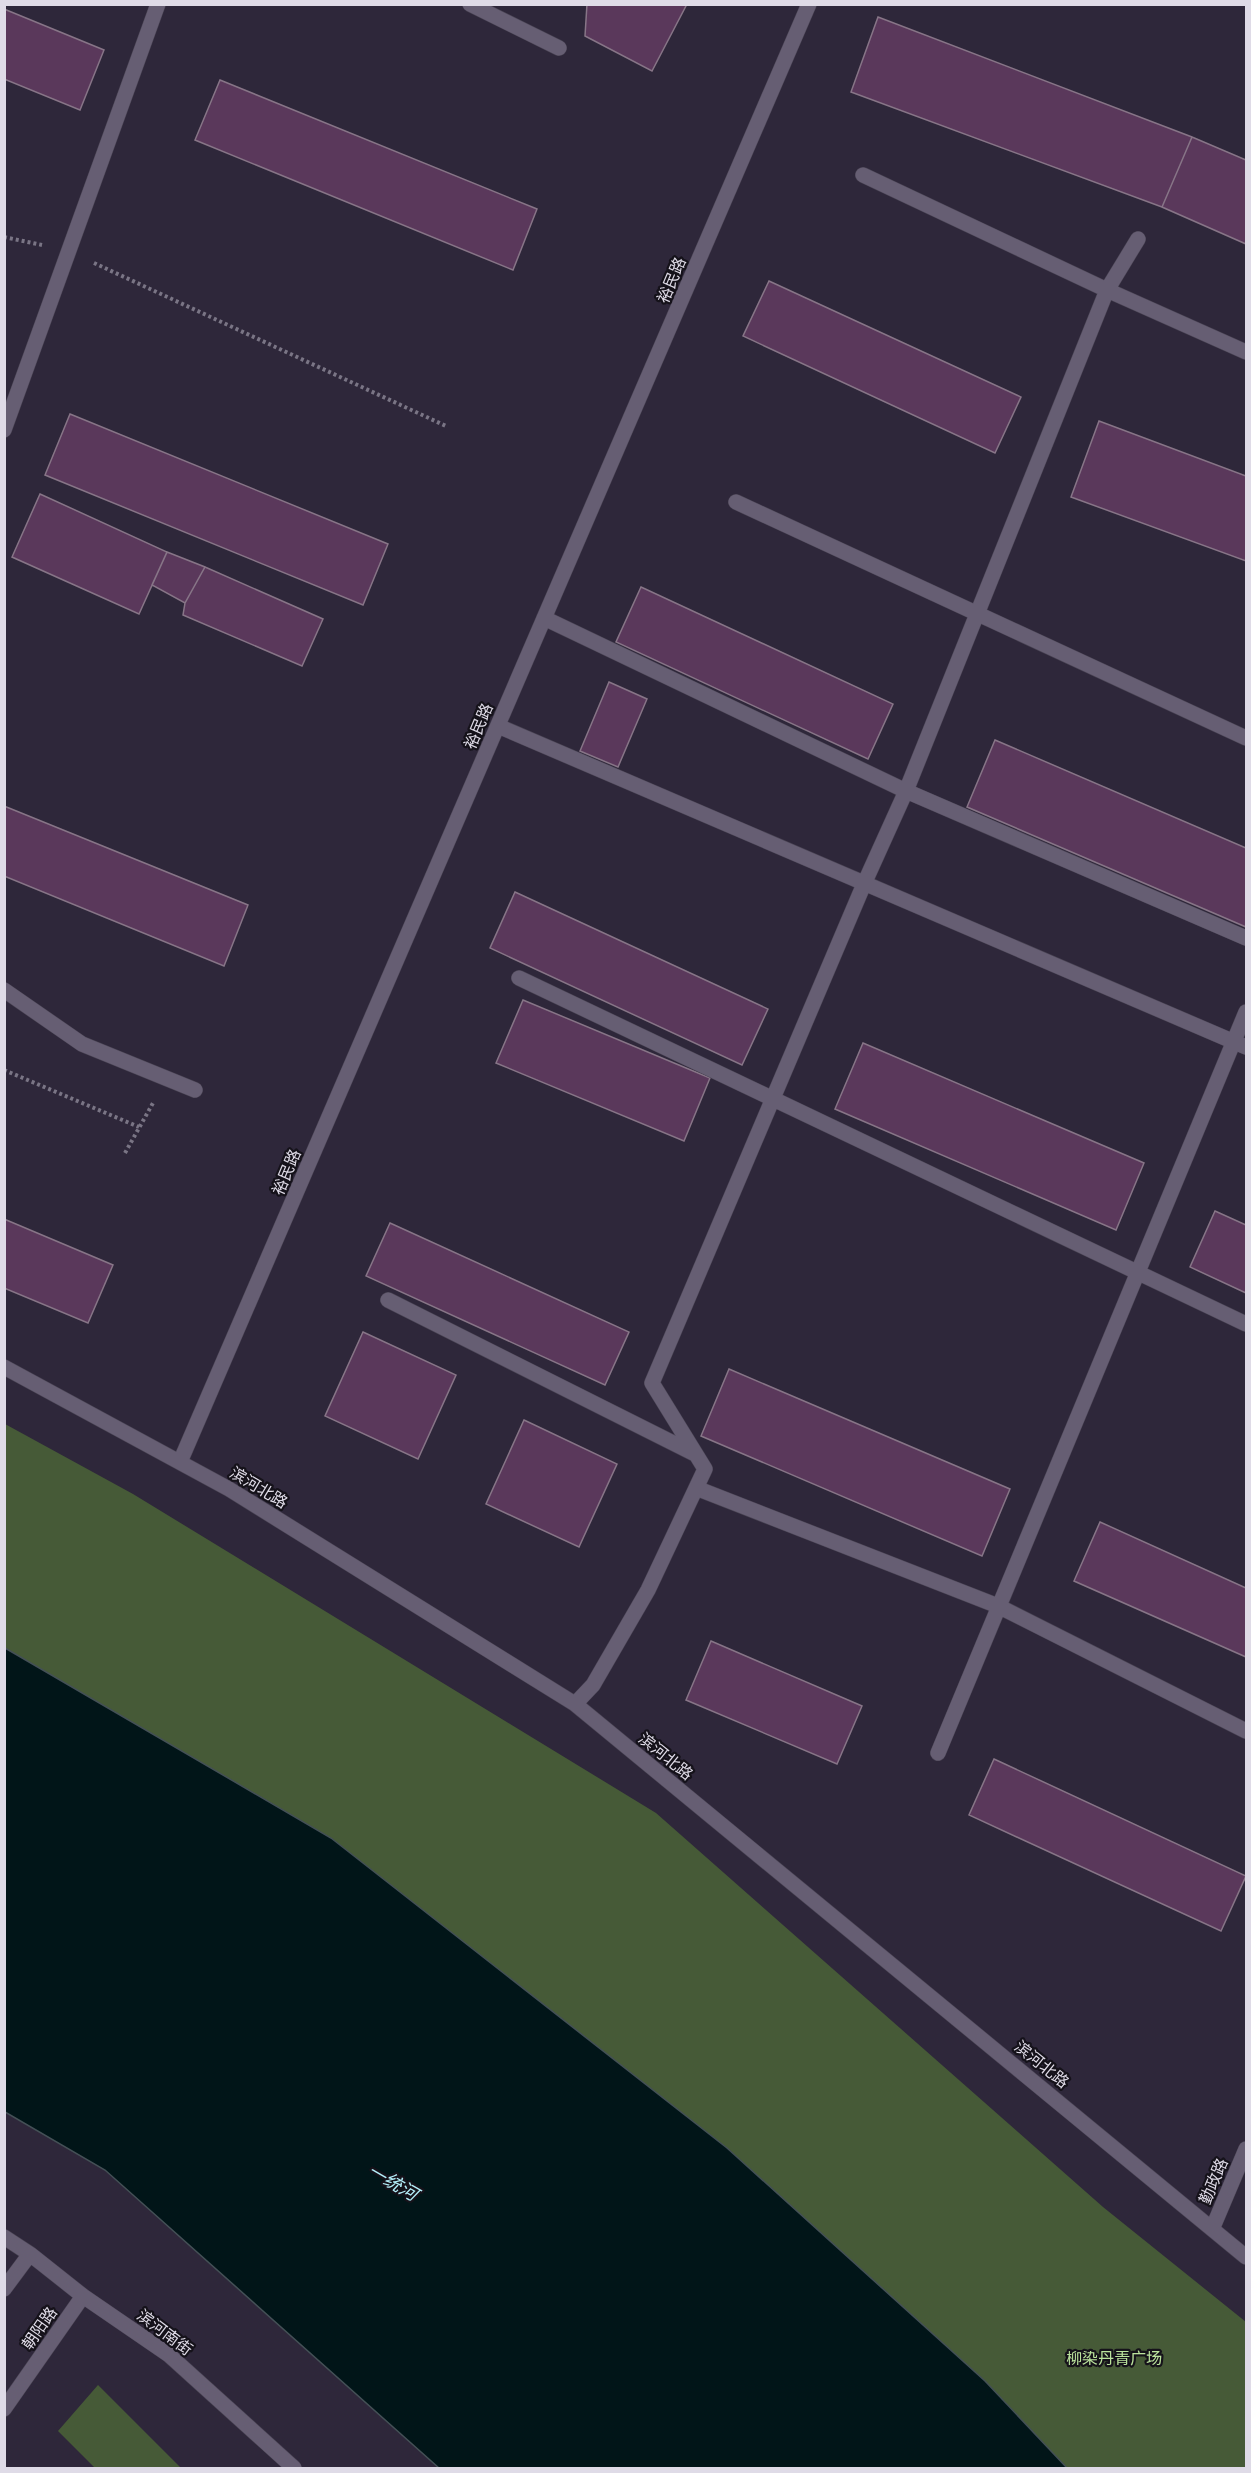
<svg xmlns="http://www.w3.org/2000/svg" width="1251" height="2473" viewBox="0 0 1251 2473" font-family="'IBM Plex Sans','Noto Sans SC',sans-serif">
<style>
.green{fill:#465a37}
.water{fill:#011518;stroke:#445056;stroke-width:1.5}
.building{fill:#5a385b;stroke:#877587;stroke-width:1.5}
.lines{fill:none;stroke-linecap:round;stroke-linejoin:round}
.minor-casing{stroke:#4a4454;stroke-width:16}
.path{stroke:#7a7585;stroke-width:4;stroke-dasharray:3 3;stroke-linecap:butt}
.minor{stroke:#665e73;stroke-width:15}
.labels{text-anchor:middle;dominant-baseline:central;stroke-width:4.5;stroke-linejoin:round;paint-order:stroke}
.street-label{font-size:16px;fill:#dfdbe7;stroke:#15121a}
.park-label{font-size:16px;fill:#bbe39d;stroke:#15121a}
.water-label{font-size:18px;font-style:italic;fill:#b5f0fb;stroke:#15121a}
</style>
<rect width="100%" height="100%" fill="#2e273a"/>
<path class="green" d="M5 1424 133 1494 656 1813 1103 2207 1246 2322V2468H1067L985 2381 727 2148 331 1838 5 1648Z
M98 2385 181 2468H95L58 2431Z"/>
<path class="water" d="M5 1648 331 1838 727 2148 985 2381 1067 2468H439L105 2170 5 2112Z"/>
<path class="building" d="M587 4H687L652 71 585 36Z
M4 9 104 50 80 110 4 79Z
M878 17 1192 137 1162 207 851 92Z
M220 80 537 209 513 270 195 140Z
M1192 137 1246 160V244L1162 207Z
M769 281 1021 397 995 453 743 336Z
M70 414 388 544 363 605 45 475Z
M1099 421 1246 476V561L1071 497Z
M40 494 167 552 139 614 12 557Z
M167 552 205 567 185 603 152 585Z
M205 567 323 619 302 666 183 615 185 603Z
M641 587 893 704 868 759 616 642Z
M609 682 647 699 618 767 580 751Z
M995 740 1246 848V927L967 807Z
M4 806 248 905 224 966 4 876Z
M515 892 768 1009 742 1065 490 948Z
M523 1000 710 1078 684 1141 496 1063Z
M863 1043 1144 1163 1116 1230 835 1109Z
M1215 1211 1246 1225V1293L1190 1267Z
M4 1219 113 1265 88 1323 4 1288Z
M390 1223 629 1332 605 1385 366 1276Z
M363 1332 456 1375 418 1459 325 1416Z
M729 1369 1010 1489 982 1556 701 1436Z
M524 1420 617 1464 579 1547 486 1504Z
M1100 1522 1246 1588V1657L1074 1581Z
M711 1641 862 1706 837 1764 686 1700Z
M994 1759 1246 1876 1221 1931 969 1815Z"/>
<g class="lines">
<defs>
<path id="minor" d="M470 4 559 48
M863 175 1107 290 1246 352
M4 430 158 4
M736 502 1246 738
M544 618 906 791 1246 938
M498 726 1246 1047
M519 978 1246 1324
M4 990 82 1044 195 1090
M388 1300 695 1454
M4 1367 229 1489 575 1704 1246 2257
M180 1462 809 4
M696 1488 998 1606 1246 1731
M575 1704 593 1685 648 1590 705 1469 652 1383 864 884 906 791 1107 290 1138 239
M938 1753 1246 1012
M1213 2227 1246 2149
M4 2237 30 2254 83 2296 169 2355 294 2468
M4 2289 30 2254
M4 2409 83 2296"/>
</defs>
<use href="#minor" class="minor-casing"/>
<path class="path" d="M4 237 42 245
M94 263 446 426
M4 1070 139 1127
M125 1153 153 1103"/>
<use href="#minor" class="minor"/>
</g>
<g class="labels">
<g class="street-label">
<text transform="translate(671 280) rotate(-67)">裕民路</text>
<text transform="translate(478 726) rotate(-67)">裕民路</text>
<text transform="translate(286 1172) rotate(-67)">裕民路</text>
<text transform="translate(259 1487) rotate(31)">滨河北路</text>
<text transform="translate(666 1756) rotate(39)">滨河北路</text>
<text transform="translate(1042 2064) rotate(39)">滨河北路</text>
<text transform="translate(1213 2181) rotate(-67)">勤政路</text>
<text transform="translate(39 2328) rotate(-55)">朝阳路</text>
<text transform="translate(165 2332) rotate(37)">滨河南街</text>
</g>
<g class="park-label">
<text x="1114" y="2358">柳染丹青广场</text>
</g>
<g class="water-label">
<text transform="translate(393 2182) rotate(30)">一统河</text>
</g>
</g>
<rect width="1251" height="2473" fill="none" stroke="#dfdbe7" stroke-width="12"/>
</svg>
